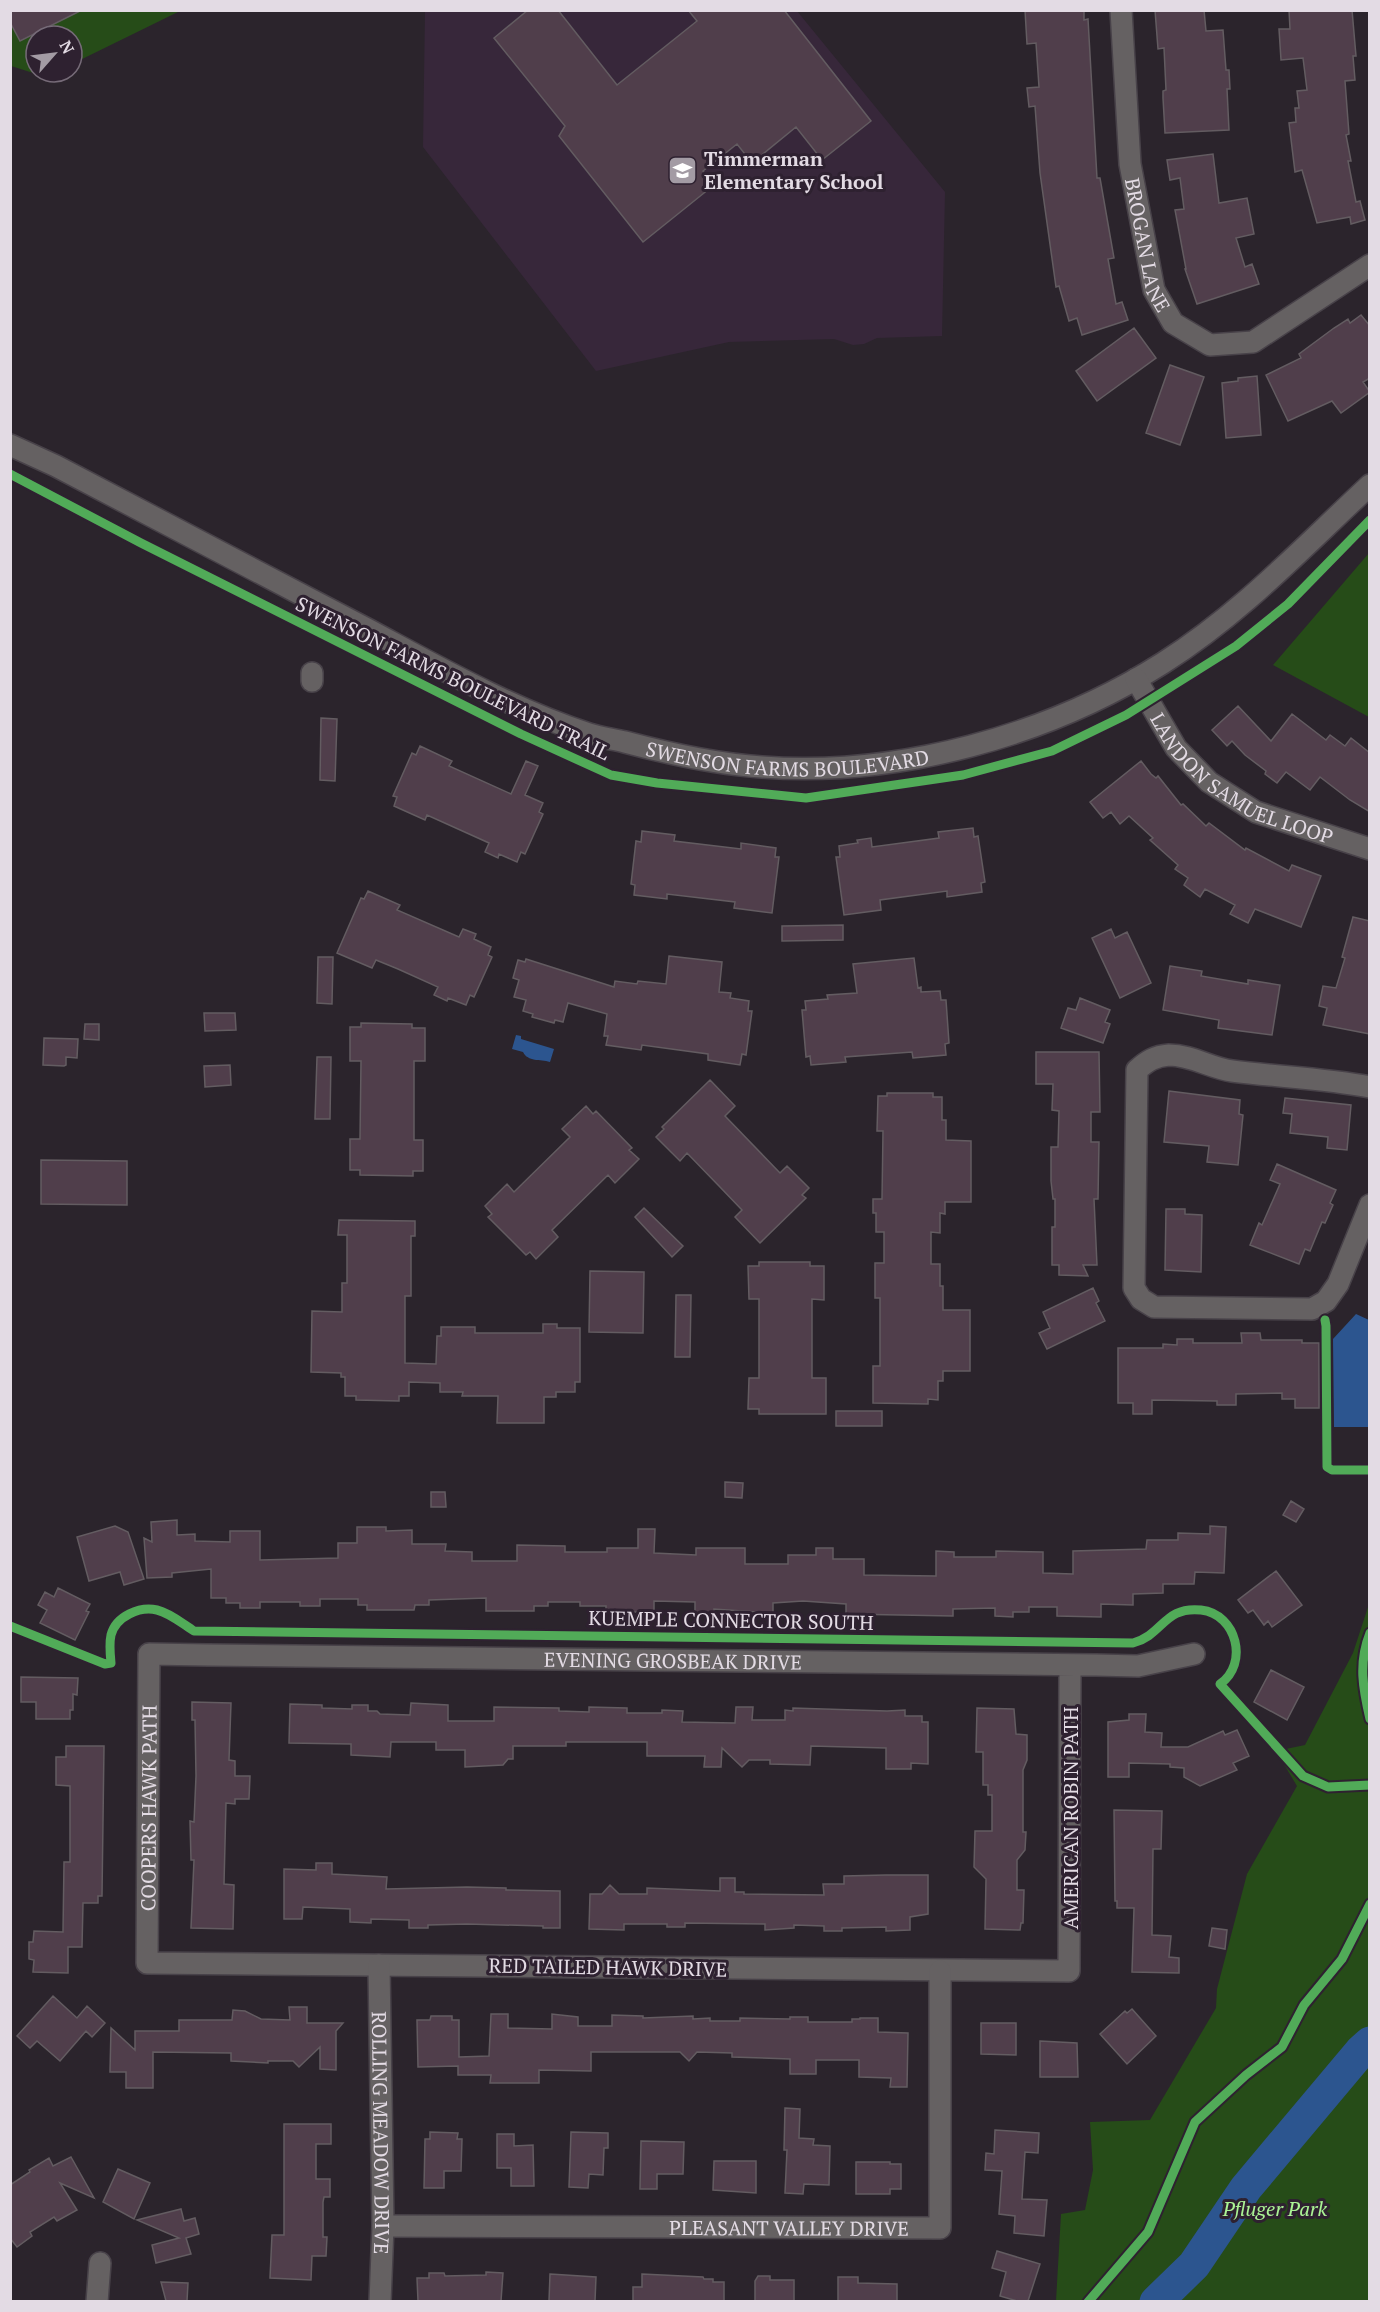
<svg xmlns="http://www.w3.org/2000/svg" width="1380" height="2312" viewBox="0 0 1380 2312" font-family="'PT Serif',serif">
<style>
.built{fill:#37273a}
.green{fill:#264c18}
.water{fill:#2c558f}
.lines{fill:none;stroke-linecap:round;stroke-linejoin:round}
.river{stroke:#2c558f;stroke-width:33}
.building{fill:#503e4b;stroke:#635c61;stroke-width:1.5}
.minor-casing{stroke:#484249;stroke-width:24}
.minor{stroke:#656162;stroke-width:21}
.cycleway-casing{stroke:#2e2130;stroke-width:13}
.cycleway{stroke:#51ab58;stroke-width:9}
.labels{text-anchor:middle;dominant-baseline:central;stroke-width:6;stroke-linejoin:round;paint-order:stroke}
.poi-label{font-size:20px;font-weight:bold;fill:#e3dbe4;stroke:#2e2130;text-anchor:start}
.street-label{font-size:20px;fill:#e3dbe4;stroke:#2e2130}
.park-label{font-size:20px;font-style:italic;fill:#abf495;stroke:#2e2130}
</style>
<rect width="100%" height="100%" fill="#2b242c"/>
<path class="built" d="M425 11H797L945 192 942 336 877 338 864 344 853 345 834 339 729 342 596 371 423 147Z"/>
<path class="green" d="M10 11H180L72 64V36H36V72H56L46 77 11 66Z
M1369 553V717L1273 665Z
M1369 1604V2301H1056L1061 2214 1085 2210 1093 2170 1090 2122 1150 2120 1216 2008 1217 1989 1247 1874 1297 1786 1276 1751 1305 1745 1353 1653Z"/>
<path class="water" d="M516 1035 521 1036V1039L554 1049 550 1062C540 1059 528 1062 523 1052L512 1049Z
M1356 1314 1369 1320V1427H1334L1333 1339Z"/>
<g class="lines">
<path class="river" d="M1156 2302 1194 2265 1246 2188 1361 2051 1370 2043"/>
</g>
<path class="building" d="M10 10H82L20 41 10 22Z
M528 10H558L617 85 697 21 688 10H784L871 121 822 160 796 127 752 163 737 144 703 171 714 185 643 242 559 136 565 126 494 38Z
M1025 10H1084V20L1088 19 1097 178H1100L1114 258 1108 259 1116 304 1122 302 1128 320 1082 335 1077 318 1069 321 1059 286 1056 287 1040 173 1035 106 1029 107 1027 88 1039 87 1036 43 1027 44Z
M1155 10H1204L1206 31 1223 30 1226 70H1229L1230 89H1227L1229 130 1165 133 1163 98V91L1166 90 1164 48 1158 49Z
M1289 10H1352L1356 56H1353L1355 80 1345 81 1349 134 1346 135 1351 161H1348L1356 202 1360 201 1365 220 1351 224 1350 217 1317 223 1302 170 1295 172 1289 123 1296 122 1295 108H1299L1297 91 1307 90 1303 58 1281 60 1279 29H1290Z
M1213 154 1219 203 1247 198 1254 234 1236 238 1245 267 1252 264 1259 284 1197 304 1185 269H1186L1175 210 1184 209 1180 178 1170 180 1167 160Z
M1361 315 1370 326V378L1363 382 1370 392 1341 413 1332 401 1288 421 1266 375 1301 358 1299 354 1334 328 1348 319 1350 323Z
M1134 328 1156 358 1097 401 1076 371Z
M1170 365 1204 377 1180 445 1146 433Z
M1257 376 1261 435 1226 438 1222 383 1238 381V378Z
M1238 706 1271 741 1292 714 1326 740 1330 735 1345 746 1351 738 1370 753V812L1350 800 1320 777 1310 790 1286 772 1277 783 1265 774 1266 771 1245 755 1232 741 1227 746 1212 730Z
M321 718 337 719 335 781 320 780Z
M420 746 452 761 449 766 511 794 526 761 538 766 525 795 543 803 539 812 543 814 525 854 521 852 517 862 499 854 498 858 485 852 489 843 427 815 425 820 394 806 397 797 393 796 412 753 416 755Z
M1141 761 1151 774 1156 778 1158 776 1181 805 1183 804 1206 826 1209 823 1245 850 1246 848 1289 871 1292 865 1321 876 1301 927 1255 909 1248 923 1230 914 1235 905 1205 889 1200 897 1184 885 1188 878 1175 869 1178 865 1150 840 1153 838 1129 816 1120 824 1111 812 1103 818 1090 802Z
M973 828 974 837 978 836 985 882 981 883 982 892 947 897V891L880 900 881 910 844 915 836 857H840L839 846 858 843 857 840 871 838 872 847 939 838 938 832Z
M642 831 675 835 674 841 741 849V843L776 848 775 857H779L772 913 734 908 735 902 667 894V899L634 895 635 885 631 884 636 841 641 842Z
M368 891 400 905 397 910 459 937 463 929 476 934 474 939 491 947 488 955 492 957 474 997 470 995 466 1005 448 998 447 1001 434 995 438 987 398 969 376 960 372 968 337 953 361 898 364 899Z
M1353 917 1370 921V1034L1323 1025 1327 1008 1319 1006 1323 986 1336 988 1345 958 1342 957Z
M843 925V940L782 941V926Z
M1111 929 1115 938 1127 932 1151 983 1120 998 1092 938Z
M669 956 722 962 719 992 731 993 730 998 749 1001 748 1011H752L746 1055 742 1054 740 1065 708 1060V1054L642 1045 641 1050 606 1045 608 1036H604L607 1014 568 1003 563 1022 555 1020 554 1023 532 1017 533 1014 523 1011 526 1000 514 997 519 980 513 978 518 960 525 962 526 959 614 987 615 981 637 984 638 981 666 984Z
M318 957H333L332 1004 317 1003Z
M914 958 918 988 921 987V992L940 991 941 1000H946L949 1043 945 1044 946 1055 913 1058 912 1052 845 1057 846 1062 811 1065 810 1056 806 1057 802 1010H806L805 1001 828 999 827 995 857 993 853 964Z
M1170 966 1202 971 1201 976 1248 984V980L1280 985 1272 1035 1218 1028 1219 1020 1163 1010Z
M1080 998 1110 1010 1105 1022 1110 1024 1103 1043 1061 1028 1068 1008 1076 1010Z
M204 1013H235L236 1030 205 1031Z
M361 1023 412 1024V1028H425V1061H414V1140H423V1171H413V1176L360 1175V1170H350V1139H360L361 1061H350V1027H361Z
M85 1024H99V1040L84 1039Z
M44 1038 78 1039 77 1058 66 1057V1065L64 1066 43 1065Z
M1036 1052H1099L1100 1112H1091V1142H1099L1098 1199H1094L1097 1265H1083L1088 1276 1059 1275V1265H1052V1227H1055V1199H1053L1051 1181V1147H1058L1059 1111 1052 1110 1053 1084H1036Z
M317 1057H331L330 1119H315Z
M230 1065 231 1085 205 1087 204 1066Z
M710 1080 735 1106 725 1116 780 1173 787 1166 809 1188 802 1195 806 1198 760 1243 735 1217 742 1210 719 1186 687 1153 680 1161 656 1137 664 1129 662 1127Z
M1169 1091 1240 1100 1239 1114 1243 1115 1238 1165 1207 1162 1209 1146 1164 1142Z
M887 1093H933V1097H942V1120H946V1140L971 1141V1202H945V1214L940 1213V1233L931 1232V1264H940V1286H943V1310H970V1371H943V1381H938V1400L928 1399V1404L873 1403V1366H880V1298H875V1263H884V1232H876V1213H873V1199H882L883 1131H877L878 1096H887Z
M1285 1098 1351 1105 1347 1150 1327 1148 1328 1137 1290 1133 1292 1114 1283 1113Z
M586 1106 593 1114 596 1111 632 1148 629 1150 639 1159 615 1183 608 1175 552 1230 558 1237 536 1259 530 1252 526 1255 488 1217 492 1214 485 1206 507 1184 514 1192 570 1137 562 1129Z
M41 1160 127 1161V1205L41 1204Z
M1277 1164 1336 1190 1330 1203 1333 1205 1325 1223 1322 1222 1310 1251 1305 1249 1299 1264 1250 1245 1259 1223 1262 1225 1280 1184 1270 1180Z
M644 1208 683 1246 672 1257 635 1217Z
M1166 1209H1185V1214L1202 1215 1201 1272 1165 1270Z
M339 1220 415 1221V1236H411V1296H405V1363L436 1364 437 1336H441V1327H475V1333H543V1324H557V1328H580V1382H575V1392H556V1397H544V1423H497L498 1396H462L463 1392H440V1383L409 1382V1396H399V1401L356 1400V1396H345V1377H341V1373L311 1372 312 1311 342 1312V1283H347V1235H338Z
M759 1262H810V1266H824V1300L812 1299V1378H826V1414H759V1409H748L749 1378H759V1299H749L748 1266H759Z
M590 1271 644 1272 643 1333 589 1332Z
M1093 1288 1099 1301 1096 1303 1105 1321 1047 1349 1039 1333 1050 1328 1043 1312Z
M676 1295H691L690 1357H675Z
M1241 1333H1260L1261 1340H1302V1343H1319V1408H1295V1399H1282V1393L1236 1394V1405H1217V1401L1152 1400V1414H1133V1403H1118V1348H1163V1344L1177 1345V1339H1193V1343H1242Z
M836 1411H882V1426H836Z
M725 1482 743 1483 742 1498 725 1497Z
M431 1492H445L446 1507H431Z
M1291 1501 1304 1509 1296 1522 1283 1515Z
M177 1520V1535L195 1534V1541L230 1542V1531H260V1560L338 1558V1543H357V1527H386V1531L412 1530V1544H446L445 1551 472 1552V1561H517V1545L565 1546V1552H607V1548H638V1529H655L654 1553 696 1555V1548H745V1564H788V1555H816V1548H833V1559H864V1575L936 1576V1551L954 1552V1557H996V1551L1043 1552V1573L1073 1574V1551L1146 1549 1147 1540H1178V1533L1210 1534V1526L1226 1527 1224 1573 1195 1572 1194 1584H1163V1593L1133 1594V1605L1101 1604V1617L1057 1616V1607H1029V1612H1013V1617L995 1616V1608L953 1609V1616L846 1614V1604L803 1601 773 1603V1613L714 1609V1614H695V1602L654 1601V1612H606V1606H580V1602H548V1606H534V1611H486V1598L429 1600V1605H415L414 1610H367V1605H358V1599H320V1606H300V1602H260V1608H240V1603H226V1598H211V1569L172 1573V1577L147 1578 144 1538 152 1542 151 1522Z
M115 1526 128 1532 144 1579 124 1585 120 1572 89 1581 77 1537Z
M1276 1571 1302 1605 1272 1627 1268 1621 1264 1625 1253 1610 1248 1613 1238 1600Z
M58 1588 90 1604 86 1611 89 1612 75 1640 40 1623 47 1610 38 1605 45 1592 54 1597Z
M1271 1670 1304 1687 1287 1720 1254 1702Z
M21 1677 78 1678 77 1695 73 1694V1710H70V1719H36V1702H21Z
M192 1702 231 1703 229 1760 235 1761V1776H250L249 1799H235V1804L226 1803 224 1884 234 1885 233 1929 191 1928 194 1860H191L190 1821 194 1822 196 1776 195 1720H192Z
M411 1703 448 1705V1721H494V1707L559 1708V1711L589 1712V1707L627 1708V1713H662V1710L683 1711 682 1722 735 1723 736 1707H753L752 1720H785V1710L793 1711V1708L887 1711 905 1710V1716H922V1722H928V1764L911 1763V1769H886V1748L811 1746 810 1765 770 1764V1760H749L742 1767 722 1748 721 1767H704L705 1756H647V1742H566V1746H513V1759H508L503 1765 465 1767V1750H436V1742H391L390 1757 351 1755V1744L289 1743 290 1704 322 1705V1708L352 1709V1705H368V1711H377L380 1714 410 1715Z
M977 1708 1014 1709 1016 1734 1027 1735V1760L1023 1770V1832H1026L1025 1850 1017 1860V1890H1024L1023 1923H1021L1020 1930 985 1929 986 1879 974 1867 975 1831H992V1795H988V1785H983V1752H976Z
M1129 1714H1146L1145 1732 1162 1733 1161 1747H1188L1223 1731 1225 1735 1237 1730 1249 1756 1233 1763 1237 1770 1200 1786 1184 1777V1768L1170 1767V1764L1129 1763V1777H1108V1722L1129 1720Z
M66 1746H104L102 1896H98V1903H83L82 1947H68V1973L33 1972 34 1960 29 1959V1942H33L34 1931 63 1932 64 1862H70V1786L56 1785V1757H66Z
M1114 1810 1162 1811 1161 1849H1153L1152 1935 1171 1936 1169 1957 1179 1958V1973L1132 1972 1134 1908H1117V1901H1115Z
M316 1863H332V1874L387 1877 386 1889 467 1887 506 1888V1890L560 1891V1928H543V1926L467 1924 428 1925V1928H409V1920L371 1919V1923L350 1922V1909L303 1907 302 1919H284V1869L316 1870Z
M886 1875H928V1914L910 1917V1930L886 1931V1927L842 1928V1931H824V1926L794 1925V1928L765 1930V1924L685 1923V1927H667V1924H624V1930L589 1929 590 1894H602L610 1885 619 1894H647V1888L720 1891V1878H735V1892H744V1894L824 1895 823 1884H844V1876Z
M1212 1928 1227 1930 1225 1949 1209 1946Z
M53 1996 77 2018 87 2006 105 2023 92 2037 86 2031 60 2061 37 2041 30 2048 17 2036Z
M289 2007H307V2023H343L336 2031V2070L320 2069V2047L299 2067 293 2061H268V2063L231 2061V2053L153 2052V2088H126V2072H110L111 2028 135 2050V2031H179V2020H232L233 2010 245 2011 261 2019 290 2020Z
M1132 2009 1156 2036 1127 2064 1100 2034 1125 2011 1127 2013Z
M491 2014H508V2028L552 2029V2014L578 2017V2026H612V2015L643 2016V2018L693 2016V2019L710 2018V2021H740V2018L790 2019V2017H808V2022H852V2019H860V2018H878V2032L908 2033 907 2087H890L891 2078 859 2077V2060H816V2074H790V2059L732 2057V2053L697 2052 689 2061 680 2052H591V2071L539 2070V2083H490L491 2075H458V2066L418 2067 417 2020H430L431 2016H452V2020H459V2057L489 2056Z
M981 2023H1016V2055L981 2054Z
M1040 2041 1077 2043 1078 2077H1040Z
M785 2108 800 2109 799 2138 814 2139 813 2145 830 2146 829 2185 804 2184 803 2194 785 2193 787 2150H784Z
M284 2124H331V2144H316V2179H330V2197H324L323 2202V2237H327L326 2256H312L311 2280 270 2278 272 2235H284Z
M995 2130 1039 2133 1038 2153 1025 2152 1022 2199 1047 2200 1044 2236 1014 2233 1015 2216 999 2214 1002 2171 985 2170 986 2153 994 2154Z
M430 2132 458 2133 457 2139H462L461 2171H444V2188H424L425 2139H430Z
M571 2132 608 2133V2148H604L603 2175 589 2174 588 2188 569 2187Z
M497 2134H514V2146L533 2145 534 2186H511V2168H497Z
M641 2141 684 2142 683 2174H657V2189H640Z
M71 2157 94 2198 60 2183 77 2210 57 2221 54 2217 30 2232 32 2236 17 2247 10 2238V2185L30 2172 29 2170 49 2158 53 2166Z
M714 2161H756V2193L713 2190Z
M856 2162H890V2164H901V2189H890V2194H856Z
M118 2169 150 2183 134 2219 103 2202Z
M181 2209 184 2221 195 2218 199 2234 186 2238 191 2254 156 2263 152 2245 179 2238 137 2220Z
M997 2251 1040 2264 1028 2301H1017L1000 2296 1006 2272 992 2268Z
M486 2272 503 2273 501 2301H418L417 2278H429V2273H444L445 2276 486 2275Z
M550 2274 596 2277 595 2301H549Z
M642 2274 703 2277 704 2279H713V2282H724V2301H633V2287H642Z
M758 2276H770V2280H794V2301H755V2281Z
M838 2277H858V2283L897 2284V2301H838Z
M161 2282 188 2283 187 2301H166Z"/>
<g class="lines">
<defs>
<g id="minor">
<path id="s1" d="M1121 10 1130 164 1154 290 1173 323 1210 345 1253 342 1370 265"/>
<path id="s2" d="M10 445 56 466C160 521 264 576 369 630 440 668 512 709 589 734 601 738 613 739 625 742 670 754 715 764 762 767 898 777 1048 736 1163 663 1242 613 1302 548 1370 485"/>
<path id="s3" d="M1136 679 1176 748 1209 782 1256 812 1370 849"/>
<path d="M312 681V673"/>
<path d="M1370 1087C1324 1078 1278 1077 1232 1071 1210 1068 1192 1055 1169 1055 1155 1056 1147 1061 1137 1070L1134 1288 1141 1299 1154 1307 1312 1309 1326 1301 1338 1284 1370 1205"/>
<path id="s4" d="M1070 1665 1069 1971 147 1963 149 1654 208 1655 1096 1665 1138 1666 1194 1654"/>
<path id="s5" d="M379 1965 383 2226 380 2302"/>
<path id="s6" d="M383 2226 940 2228V1971"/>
<path d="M97 2302 100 2263"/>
</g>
</defs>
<use href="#minor" class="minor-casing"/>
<use href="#minor" class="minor"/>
<defs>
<path id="cycleway" d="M10 474 141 543 521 734 611 775 657 783 806 798 963 775 1052 751 1126 715 1236 646 1288 604 1370 520
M1325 1320 1326 1326 1327 1467 1332 1470H1370
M10 1626 105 1664 111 1663C110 1653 109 1644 111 1635 116 1616 140 1606 157 1610 170 1613 183 1624 194 1631L1133 1643C1163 1635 1164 1606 1201 1610 1237 1614 1249 1664 1220 1684L1303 1776 1328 1787 1370 1785
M1370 1633C1358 1663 1363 1689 1370 1719
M1088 2302 1148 2232 1195 2122 1246 2075 1282 2047 1304 2005 1342 1959 1370 1904"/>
</defs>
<use href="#cycleway" class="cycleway-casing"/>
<use href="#cycleway" class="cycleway"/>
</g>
<defs>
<symbol id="school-square" viewBox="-11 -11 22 22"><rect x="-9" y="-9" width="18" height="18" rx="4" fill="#a39ba4" stroke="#2e2130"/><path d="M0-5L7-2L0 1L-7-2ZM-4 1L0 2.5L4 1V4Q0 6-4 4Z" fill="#fff"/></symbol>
</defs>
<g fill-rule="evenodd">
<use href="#school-square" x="666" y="154" width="33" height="33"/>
</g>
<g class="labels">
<g class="poi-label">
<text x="704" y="158">Timmerman<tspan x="704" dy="23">Elementary School</tspan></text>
</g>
<g class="street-label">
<text stroke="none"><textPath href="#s1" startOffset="237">BROGAN LANE</textPath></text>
<text transform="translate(453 678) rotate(26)">SWENSON FARMS BOULEVARD TRAIL</text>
<text stroke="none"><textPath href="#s2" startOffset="849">SWENSON FARMS BOULEVARD</textPath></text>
<text stroke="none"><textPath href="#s3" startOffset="152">LANDON SAMUEL LOOP</textPath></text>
<text transform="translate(731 1620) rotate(1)">KUEMPLE CONNECTOR SOUTH</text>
<text stroke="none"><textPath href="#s4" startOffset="2061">EVENING GROSBEAK DRIVE</textPath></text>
<text stroke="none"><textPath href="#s4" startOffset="1383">COOPERS HAWK PATH</textPath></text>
<text transform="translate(1070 1818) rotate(-90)">AMERICAN ROBIN PATH</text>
<text transform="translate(608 1967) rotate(1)">RED TAILED HAWK DRIVE</text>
<text stroke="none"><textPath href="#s5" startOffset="168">ROLLING MEADOW DRIVE</textPath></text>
<text stroke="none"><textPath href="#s6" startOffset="406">PLEASANT VALLEY DRIVE</textPath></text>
</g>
<g class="park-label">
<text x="1275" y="2208">Pfluger Park</text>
</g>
</g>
<rect width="1380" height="2312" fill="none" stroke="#e3dbe4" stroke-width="24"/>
<g transform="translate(54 54) rotate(62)"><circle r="28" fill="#2e2130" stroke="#766b78" stroke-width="1.5"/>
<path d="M0-4.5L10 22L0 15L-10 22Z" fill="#a39ba4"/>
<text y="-9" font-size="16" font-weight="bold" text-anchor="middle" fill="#e3dbe4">N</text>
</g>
</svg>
